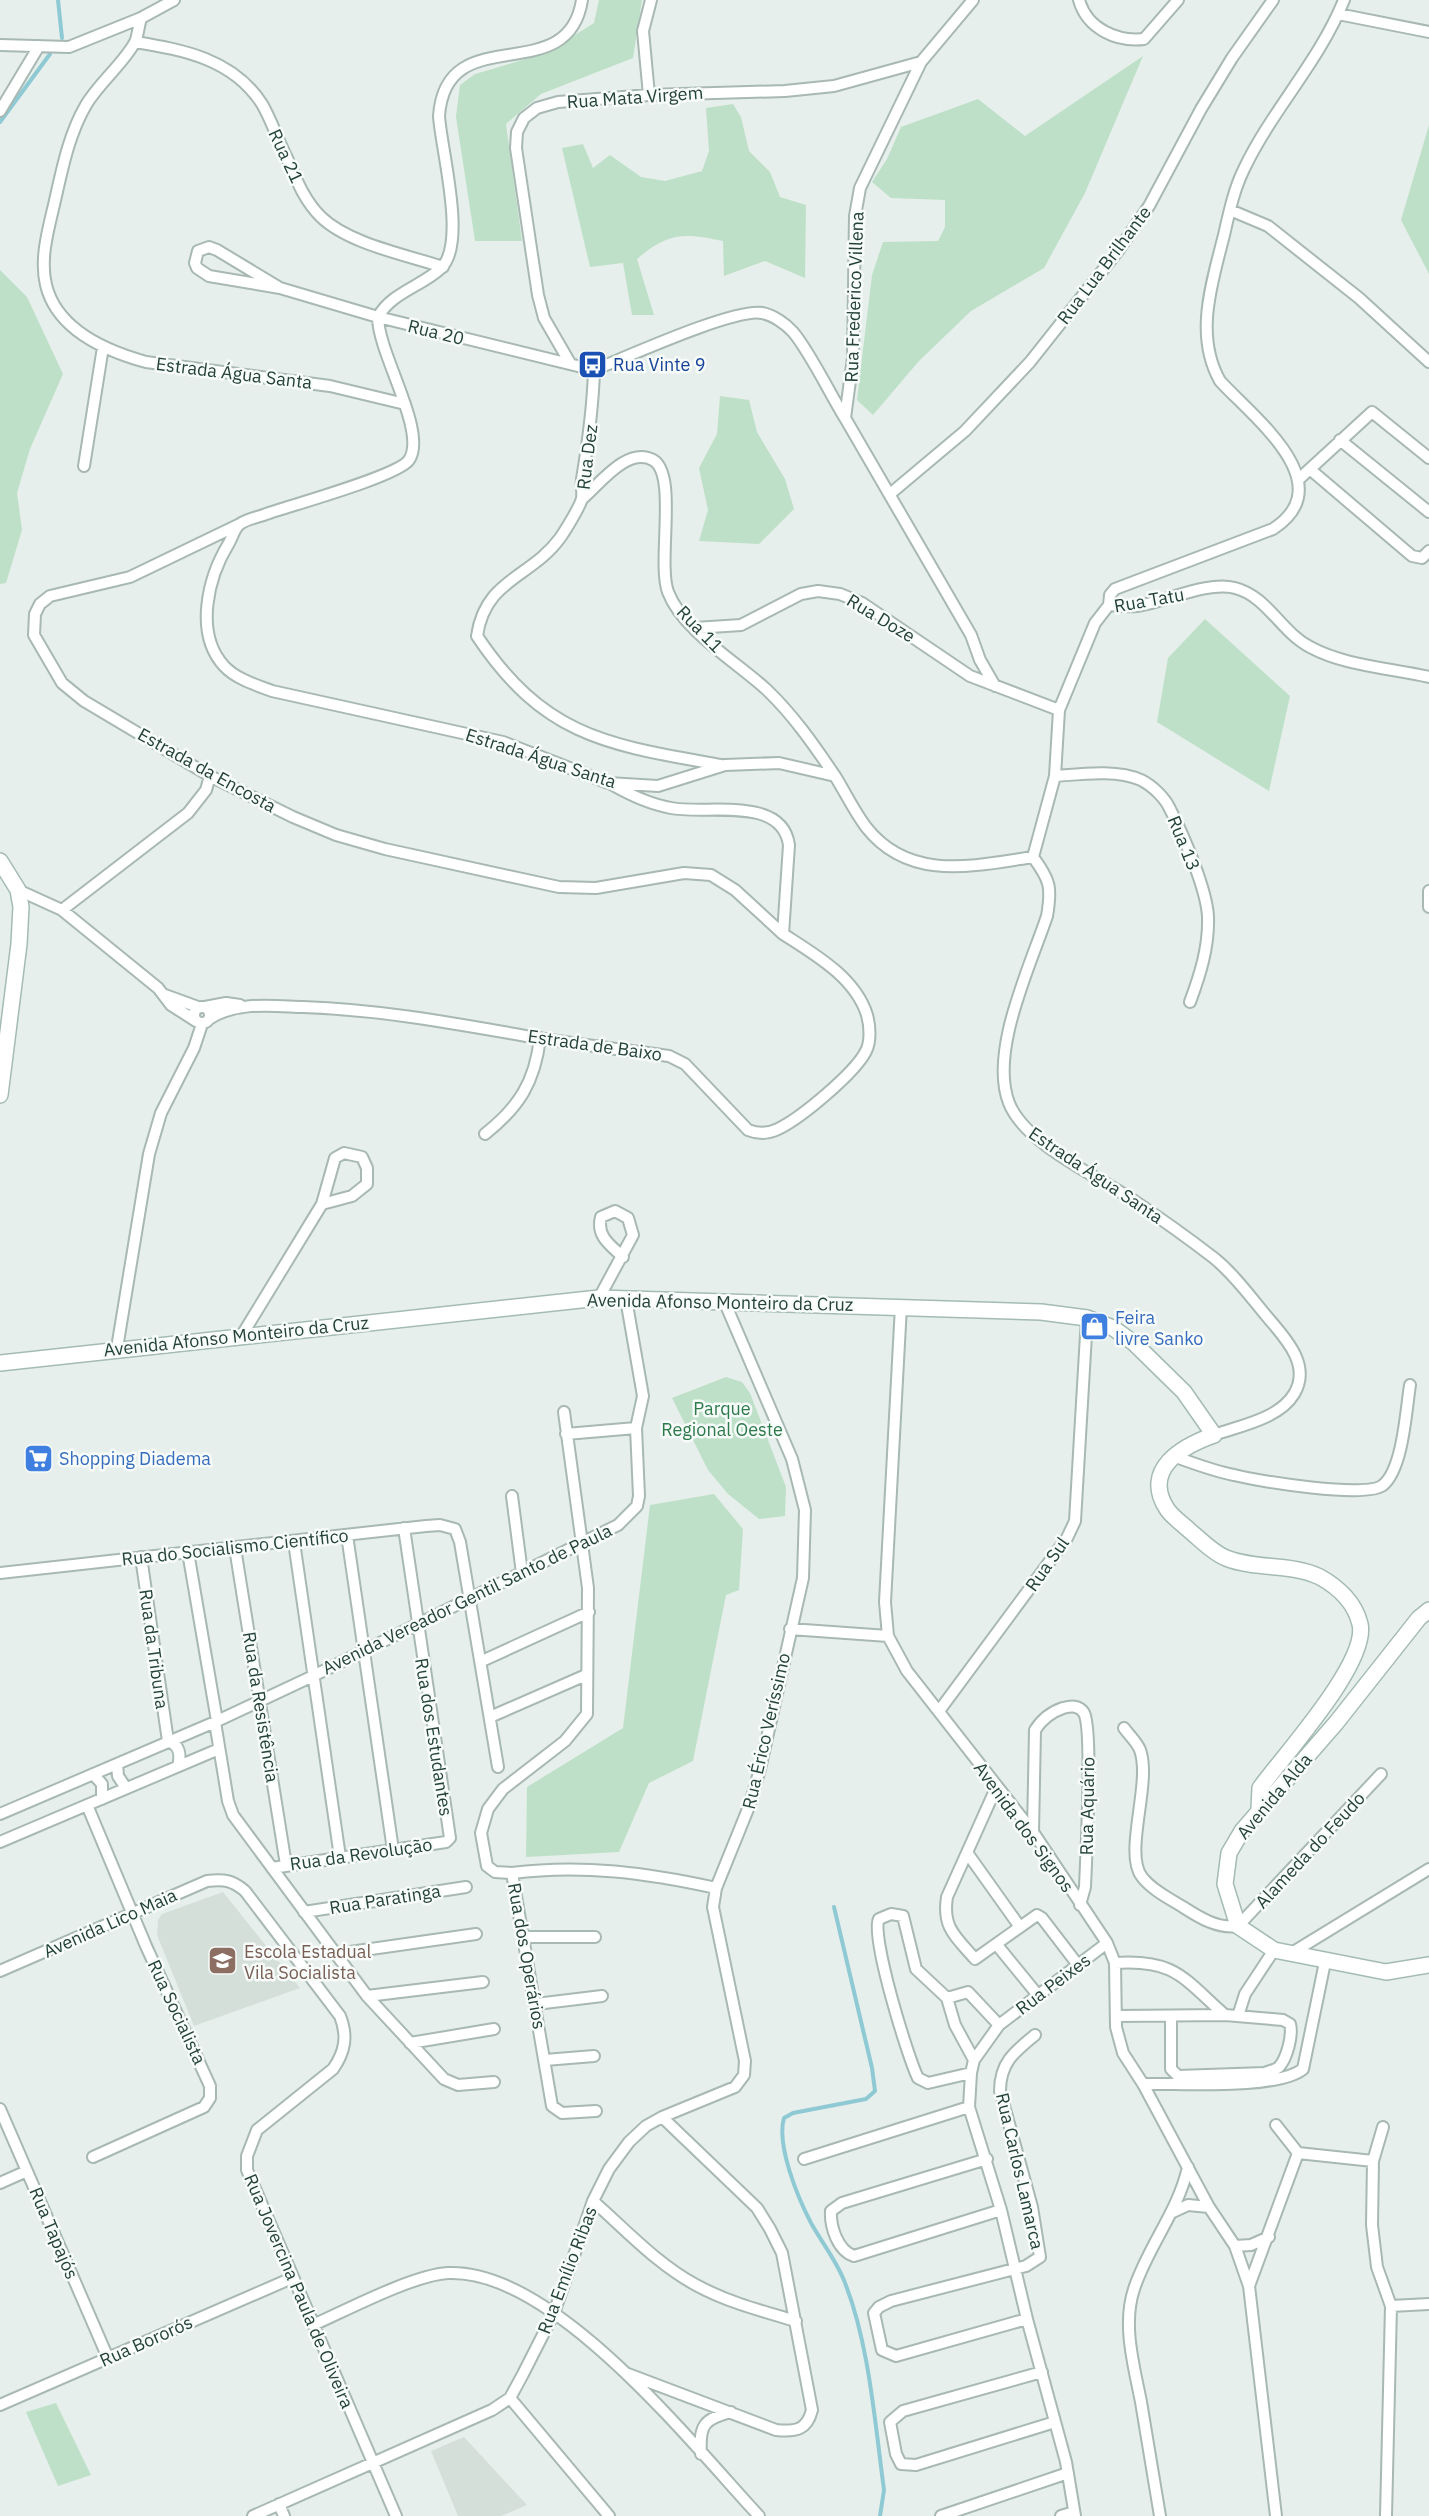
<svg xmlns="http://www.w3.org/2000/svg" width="1429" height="2516" viewBox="0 0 1429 2516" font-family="'IBM Plex Sans',sans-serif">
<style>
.built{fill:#d4dfda}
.green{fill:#bfe0c8}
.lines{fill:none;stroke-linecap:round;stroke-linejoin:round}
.stream{stroke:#8ec9d4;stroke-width:4}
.street-casing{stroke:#a8b8b2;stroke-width:14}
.secondary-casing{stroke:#a4bbb3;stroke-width:18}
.street{stroke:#fff;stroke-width:10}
.secondary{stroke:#fff;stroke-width:15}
.labels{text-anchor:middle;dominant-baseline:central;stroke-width:5;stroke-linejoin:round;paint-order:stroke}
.street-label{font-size:18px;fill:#24423a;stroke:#f7fbf9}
.transit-label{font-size:18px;fill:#164399;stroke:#f7fbf9;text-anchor:start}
.shop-label{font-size:18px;fill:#366cbe;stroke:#f7fbf9;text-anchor:start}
.park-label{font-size:18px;fill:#2d7a4b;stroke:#f7fbf9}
.education-label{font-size:18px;fill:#785e54;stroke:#f7fbf9;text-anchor:start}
</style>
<rect width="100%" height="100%" fill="#e6efeb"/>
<path class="built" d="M223 1892 300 1988 194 2026 157 1935 158 1920 162 1914Z
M464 2437 527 2505 501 2516H458L431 2451Z"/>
<path class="green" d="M599 0H642L633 58 541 94 506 124 522 241H475L456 117 460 85 475 74 546 53 594 23Z
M1143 56 1085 193 1044 268 971 311 919 361 873 415 857 400 872 275 883 242 938 241 945 227V200L891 198 872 182 887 159 901 127 978 99 1025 136Z
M733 104 741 117 749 151 770 172 780 197 806 205 805 278 765 261 724 276 723 241C683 233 669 232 637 259L654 315H632L623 263 590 267 562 148 583 144 593 168 610 155 641 177 665 181 702 171 709 151 706 108Z
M1429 125V274L1401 220Z
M0 270 27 297 63 374 30 449 17 493 22 530 6 583 0 584Z
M720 396 749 400 757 432 785 479 794 509 759 544 699 541 708 510 699 468 717 434Z
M1205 619 1290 696 1269 791 1157 722 1168 658Z
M726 1377 742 1382 750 1393 786 1487 785 1516 759 1519 728 1494 708 1470 672 1398Z
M714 1494 743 1529 739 1590 726 1595 693 1761 649 1783 619 1852 526 1857 527 1787 623 1728 650 1505Z
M56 2403 91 2475 58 2486 26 2412Z"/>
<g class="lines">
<path class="stream" d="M58 0 62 38
M0 122 50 54
M834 1907 872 2068 875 2091 866 2099 793 2113 784 2118C776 2145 798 2198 811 2223 821 2241 835 2259 843 2278 869 2340 875 2424 884 2490L880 2516"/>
<defs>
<path id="street" d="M174 0 141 18C139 25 138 33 136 40 127 60 98 84 86 105 70 132 63 165 56 196 50 224 39 256 46 285 57 330 106 351 146 362L330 386 405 404
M582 0C568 91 446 17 439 116 441 150 468 246 440 269 420 287 391 293 378 317 378 354 428 432 409 460 398 476 292 505 266 514 259 517 246 519 240 524 235 527 232 538 229 543 208 577 194 633 224 666 236 679 256 685 272 691L503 742 608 783 658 786 725 765 779 763 835 776C845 792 854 811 866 827 909 882 973 866 1033 857 1050 880 1052 887 1047 916 1030 967 989 1052 1009 1103 1025 1144 1097 1176 1133 1200 1160 1218 1188 1238 1214 1258 1235 1275 1252 1299 1269 1319 1287 1340 1311 1366 1294 1394 1279 1419 1239 1426 1214 1435
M1079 0C1087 29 1117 42 1144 39L1178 0
M1338 14 1429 32
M135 42C184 50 233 59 262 104 272 121 278 141 287 158 296 179 304 200 321 217 349 244 407 255 443 267
M0 45 69 47 141 18
M921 62 860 188 855 216 853 358 845 418 971 635 980 660 995 686
M649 95 643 31 651 0
M0 111 39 46
M1230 210 1268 226 1359 298 1429 362
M280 288 217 250 209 247 198 251 195 263 197 268 209 276 280 288 378 317 594 370
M570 363 544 318 538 295 516 148 517 132 524 118 537 108 558 102 649 95 785 91 834 86 921 62 973 0
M1340 440 1429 512
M84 466 103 347
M1312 471 1412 556 1422 558 1429 551
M1299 479 1372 412 1429 458
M890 494 965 431 1030 362 1118 251 1149 206 1201 109 1232 58 1273 0
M582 499C599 485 627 446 653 460 678 474 657 562 668 592 683 631 737 662 767 690 794 716 814 745 835 776
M240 524 130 577 50 596 40 604 35 614 34 635 62 683 84 701 210 776 293 817 336 835 385 849 559 887 596 888 684 873 711 875 735 890 783 934
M1109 605 1110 595 1115 589 1273 529C1342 484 1254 418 1220 381 1194 335 1212 283 1224 235 1229 213 1234 189 1244 169 1272 110 1319 62 1344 0
M695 628 741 625 801 594 818 591 840 594 862 603 970 676 1059 710
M721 765C609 745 545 738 477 636 485 579 531 578 560 538 565 531 581 505 582 498 583 492 581 485 582 479 588 443 593 407 594 370 627 357 734 308 762 313 773 315 786 324 793 332 810 352 830 394 845 418
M1055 776C1081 774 1117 769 1141 780 1153 786 1165 798 1170 809 1183 834 1207 890 1208 917 1209 947 1200 975 1190 1002
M1033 857 1055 776 1059 710 1095 623 1109 605C1118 606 1128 607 1137 606 1166 602 1206 581 1235 588 1267 596 1281 632 1310 647 1345 666 1390 668 1429 677
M18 890 62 910 158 988 171 1005 196 1021
M1429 891V907
M62 910 188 813 206 790 210 776
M165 995 198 1007
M194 1015a8 8 0 1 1 16 0a8 8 0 1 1-16 0Z
M205 1007 226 1003 240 1005
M209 1019C236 1001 272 1006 303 1007 386 1010 457 1024 538 1038 582 1045 626 1050 669 1056L685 1064 748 1130C758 1134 768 1134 778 1129 801 1118 855 1073 866 1051 871 1041 870 1026 867 1015 855 977 814 954 783 934L789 845C782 795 706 815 671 808 649 804 630 795 611 784
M485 1134C519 1107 535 1082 540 1038
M599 1298 633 1235 628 1218 615 1211 601 1217C596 1236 610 1245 623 1257
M901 1306 885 1602 888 1636 907 1671 1033 1832 1107 1943 1115 1963 1116 2027 1123 2053 1143 2084 1209 2207 1235 2246 1249 2286 1276 2516
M242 1335 322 1204 335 1158 344 1153 362 1157 367 1168V1184L352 1196 322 1204
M117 1348 149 1154 161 1113 194 1048 202 1024
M564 1412 588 1588 587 1714 565 1741 503 1789 488 1809 481 1833 487 1866 495 1872 512 1873 552 2106 562 2113 596 2111
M566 1434 636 1428
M1173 1456C1193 1463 1213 1471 1234 1475 1257 1481 1368 1499 1383 1485 1403 1469 1406 1410 1410 1385
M512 1496 522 1573
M347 1535 393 1850
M294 1542 340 1857
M235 1548 286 1865
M188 1552 217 1721
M141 1557 168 1741C180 1745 181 1755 178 1766
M0 1573 426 1526 440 1525 455 1529 460 1542 498 1767
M790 1629 888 1636
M482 1661 589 1612
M939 1711 1067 1538 1075 1521 1087 1318
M490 1717 586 1675
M215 1722 228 1801 233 1815 367 1996 444 2079 458 2085 494 2082
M1124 1728C1129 1735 1137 1742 1140 1750 1152 1783 1123 1853 1142 1877 1152 1890 1170 1899 1183 1907 1200 1918 1218 1929 1238 1926L1381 1774
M117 1764 118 1776 126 1788
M93 1774 102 1784V1799
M996 1788 947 1897C942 1928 956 1937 975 1959L1037 1915 1042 1918 1078 1965
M87 1805 146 1946 210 2086V2098L204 2107 93 2157
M0 1814 215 1722 313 1676 618 1525 637 1506 639 1496 636 1428 643 1396 626 1299
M1033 1832 1035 1730C1042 1719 1051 1712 1063 1708 1071 1706 1079 1705 1084 1713 1093 1730 1086 1860 1085 1887L1080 1905
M0 1842 219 1749
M968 1854 1020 1927
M272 1868 446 1842 450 1838 404 1528
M512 1873C582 1864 648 1873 716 1888
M304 1912 466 1887
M525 1937H595
M997 1945 1037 1994
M336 1954 476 1934
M1290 1954 1429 1869
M1115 1963C1175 1959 1183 1978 1225 2015
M0 1971 207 1881C224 1879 232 1880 245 1891L340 2016C348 2036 345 2052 333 2069L257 2130 247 2156V2170L396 2516
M367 1996 483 1982
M947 1998 968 1992 999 2025
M536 2004 602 1996
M1117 2016 1225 2015 1283 2020 1290 2024C1293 2035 1287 2058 1279 2067 1276 2070 1269 2071 1265 2073L1178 2076 1171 2069V2016
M1238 2016 1245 1994 1274 1950
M410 2043 494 2029
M545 2060 594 2056
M971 2073 928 2083 918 2078C908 2058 870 1935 879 1919L891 1914 903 1916 916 1969 947 1998 955 2025 974 2060
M1143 2084C1179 2083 1277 2090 1303 2069L1325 1962
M0 2109 108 2358
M1276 2125 1298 2153 1373 2161
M1383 2127 1373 2161 1372 2225 1377 2267 1391 2306 1386 2516
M804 2159 969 2107
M987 2159 842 2203 831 2211C830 2227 838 2251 854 2256L1001 2210
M0 2183 27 2171
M593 2201C626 2230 657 2264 696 2285 727 2302 762 2311 796 2321
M1173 2212 1188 2205 1209 2207
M1235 2246 1251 2245 1269 2237
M1249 2286 1298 2153
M1391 2306 1429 2304
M1027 2319 896 2356 882 2350 874 2313 879 2307 891 2301 1026 2266 1040 2257 1032 2207 1000 2091C1000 2063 1014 2052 1035 2035
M313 2325C347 2310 413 2275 448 2273 553 2268 692 2444 759 2516
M1042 2372 903 2411 890 2422 896 2454 901 2464 916 2465 1055 2422
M628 2374 776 2430C796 2432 807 2430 812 2410L782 2253 770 2229 757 2208 662 2117
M510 2398 609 2516
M0 2405 292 2278
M701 2454C699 2425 704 2419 731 2412
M279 2504 284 2516
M253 2516 492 2410 510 2398 523 2374 554 2313 593 2201 609 2169 629 2142 646 2126 662 2117 735 2087 744 2075 745 2061 713 1907 716 1888 750 1804 760 1769 803 1578 805 1510 792 1459 725 1303
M941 2516 1068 2473
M1061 2516 1074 2512
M1075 2516 1066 2462 1027 2319 1001 2210 969 2107 971 2073 974 2060 999 2025 1107 1943
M1160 2516C1154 2478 1147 2440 1141 2402 1134 2366 1122 2325 1134 2289 1148 2246 1178 2212 1188 2167"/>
<path id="secondary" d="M0 861 18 890 21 907 19 944 0 1095
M0 1363 599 1298 1041 1312 1087 1318 1113 1328 1134 1343 1184 1392 1214 1435C1183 1446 1141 1469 1167 1509 1172 1517 1183 1524 1190 1531 1201 1540 1213 1553 1226 1558 1256 1570 1291 1563 1320 1577 1338 1587 1355 1603 1360 1624 1369 1662 1284 1755 1260 1788L1259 1809
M1429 1610 1419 1618 1336 1723 1242 1831 1229 1853 1225 1884 1238 1926 1274 1950 1386 1972 1429 1965"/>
</defs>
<use href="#street" class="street-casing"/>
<use href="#secondary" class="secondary-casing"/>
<use href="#street" class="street"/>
<use href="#secondary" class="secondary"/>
</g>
<defs>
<symbol id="bus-square" viewBox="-11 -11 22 22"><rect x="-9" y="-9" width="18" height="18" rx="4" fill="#1a4fb4" stroke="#f7fbf9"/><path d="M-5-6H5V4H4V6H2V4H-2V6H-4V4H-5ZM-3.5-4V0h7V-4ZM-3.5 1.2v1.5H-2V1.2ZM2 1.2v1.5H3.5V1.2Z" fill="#fff"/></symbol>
<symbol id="shop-square" viewBox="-11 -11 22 22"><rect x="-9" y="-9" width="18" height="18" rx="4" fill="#3f7fe0" stroke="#f7fbf9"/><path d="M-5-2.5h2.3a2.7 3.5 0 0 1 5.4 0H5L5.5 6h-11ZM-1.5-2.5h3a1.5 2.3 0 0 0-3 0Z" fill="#fff"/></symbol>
<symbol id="supermarket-square" viewBox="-11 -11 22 22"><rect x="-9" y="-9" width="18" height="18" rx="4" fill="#3f7fe0" stroke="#f7fbf9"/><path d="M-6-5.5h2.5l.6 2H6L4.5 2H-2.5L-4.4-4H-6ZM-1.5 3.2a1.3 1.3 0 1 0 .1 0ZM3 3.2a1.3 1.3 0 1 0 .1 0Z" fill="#fff"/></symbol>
<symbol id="school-square" viewBox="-11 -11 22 22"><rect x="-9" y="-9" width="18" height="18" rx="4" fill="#8d6e63" stroke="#f7fbf9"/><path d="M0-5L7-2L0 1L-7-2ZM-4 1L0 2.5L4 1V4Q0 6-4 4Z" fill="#fff"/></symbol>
</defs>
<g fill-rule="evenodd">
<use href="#bus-square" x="576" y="348" width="33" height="33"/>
<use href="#shop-square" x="1078" y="1310" width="33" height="33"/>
<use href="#supermarket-square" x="22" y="1442" width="33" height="33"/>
<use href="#school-square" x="206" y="1944" width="33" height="33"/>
</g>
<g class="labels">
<g class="street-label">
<text transform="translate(635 97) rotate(-4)">Rua Mata Virgem</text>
<text transform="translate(286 156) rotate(65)">Rua 21</text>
<text transform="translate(1104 265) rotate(-53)">Rua Lua Brilhante</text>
<text transform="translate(854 297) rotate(-88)">Rua Frederico Villena</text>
<text transform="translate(436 332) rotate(14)">Rua 20</text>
<text transform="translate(234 373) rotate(7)">Estrada Água Santa</text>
<text transform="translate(587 457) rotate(-83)">Rua Dez</text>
<text transform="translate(1149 600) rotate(-10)">Rua Tatu</text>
<text transform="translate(881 618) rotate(31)">Rua Doze</text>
<text transform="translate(700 629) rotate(46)">Rua 11</text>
<text transform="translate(541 758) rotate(18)">Estrada Água Santa</text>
<text transform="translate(207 770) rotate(29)">Estrada da Encosta</text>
<text transform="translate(1184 843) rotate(68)">Rua 13</text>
<text transform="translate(595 1045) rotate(8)">Estrada de Baixo</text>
<text transform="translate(1096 1175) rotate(34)">Estrada Água Santa</text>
<text transform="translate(720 1302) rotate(1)">Avenida Afonso Monteiro da Cruz</text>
<text transform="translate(236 1336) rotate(-6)">Avenida Afonso Monteiro da Cruz</text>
<text transform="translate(235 1547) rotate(-6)">Rua do Socialismo Científico</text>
<text transform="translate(1047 1564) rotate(-55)">Rua Sul</text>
<text transform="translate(467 1599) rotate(-26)">Avenida Vereador Gentil Santo de Paula</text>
<text transform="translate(154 1649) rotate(82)">Rua da Tribuna</text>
<text transform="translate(261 1707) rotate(81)">Rua da Resistência</text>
<text transform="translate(766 1731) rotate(-77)">Rua Érico Veríssimo</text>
<text transform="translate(434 1737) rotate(81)">Rua dos Estudantes</text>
<text transform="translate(1274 1796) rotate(-50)">Avenida Alda</text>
<text transform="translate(1087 1806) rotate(-89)">Rua Aquário</text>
<text transform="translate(1024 1827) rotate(54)">Avenida dos Signos</text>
<text transform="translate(1310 1850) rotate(-47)">Alameda do Feudo</text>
<text transform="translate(361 1854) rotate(-8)">Rua da Revolução</text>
<text transform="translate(385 1899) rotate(-9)">Rua Paratinga</text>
<text transform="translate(110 1923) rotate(-24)">Avenida Lico Maia</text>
<text transform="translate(527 1956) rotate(80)">Rua dos Operários</text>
<text transform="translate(1053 1984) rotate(-37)">Rua Peixes</text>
<text transform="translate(177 2012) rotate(65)">Rua Socialista</text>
<text transform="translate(1020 2171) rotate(77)">Rua Carlos Lamarca</text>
<text transform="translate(54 2233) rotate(67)">Rua Tapajós</text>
<text transform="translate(567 2270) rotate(-69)">Rua Emílio Ribas</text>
<text transform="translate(299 2291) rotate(67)">Rua Jovercina Paula de Oliveira</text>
<text transform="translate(146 2341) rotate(-24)">Rua Bororós</text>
</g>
<g class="transit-label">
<text x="613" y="364">Rua Vinte 9</text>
</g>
<g class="shop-label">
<text x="1115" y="1317">Feira<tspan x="1115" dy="21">livre Sanko</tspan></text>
<text x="59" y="1458">Shopping Diadema</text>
</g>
<g class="park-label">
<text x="722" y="1408">Parque<tspan x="722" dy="21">Regional Oeste</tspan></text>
</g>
<g class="education-label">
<text x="244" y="1951">Escola Estadual<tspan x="244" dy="21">Vila Socialista</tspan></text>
</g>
</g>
</svg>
